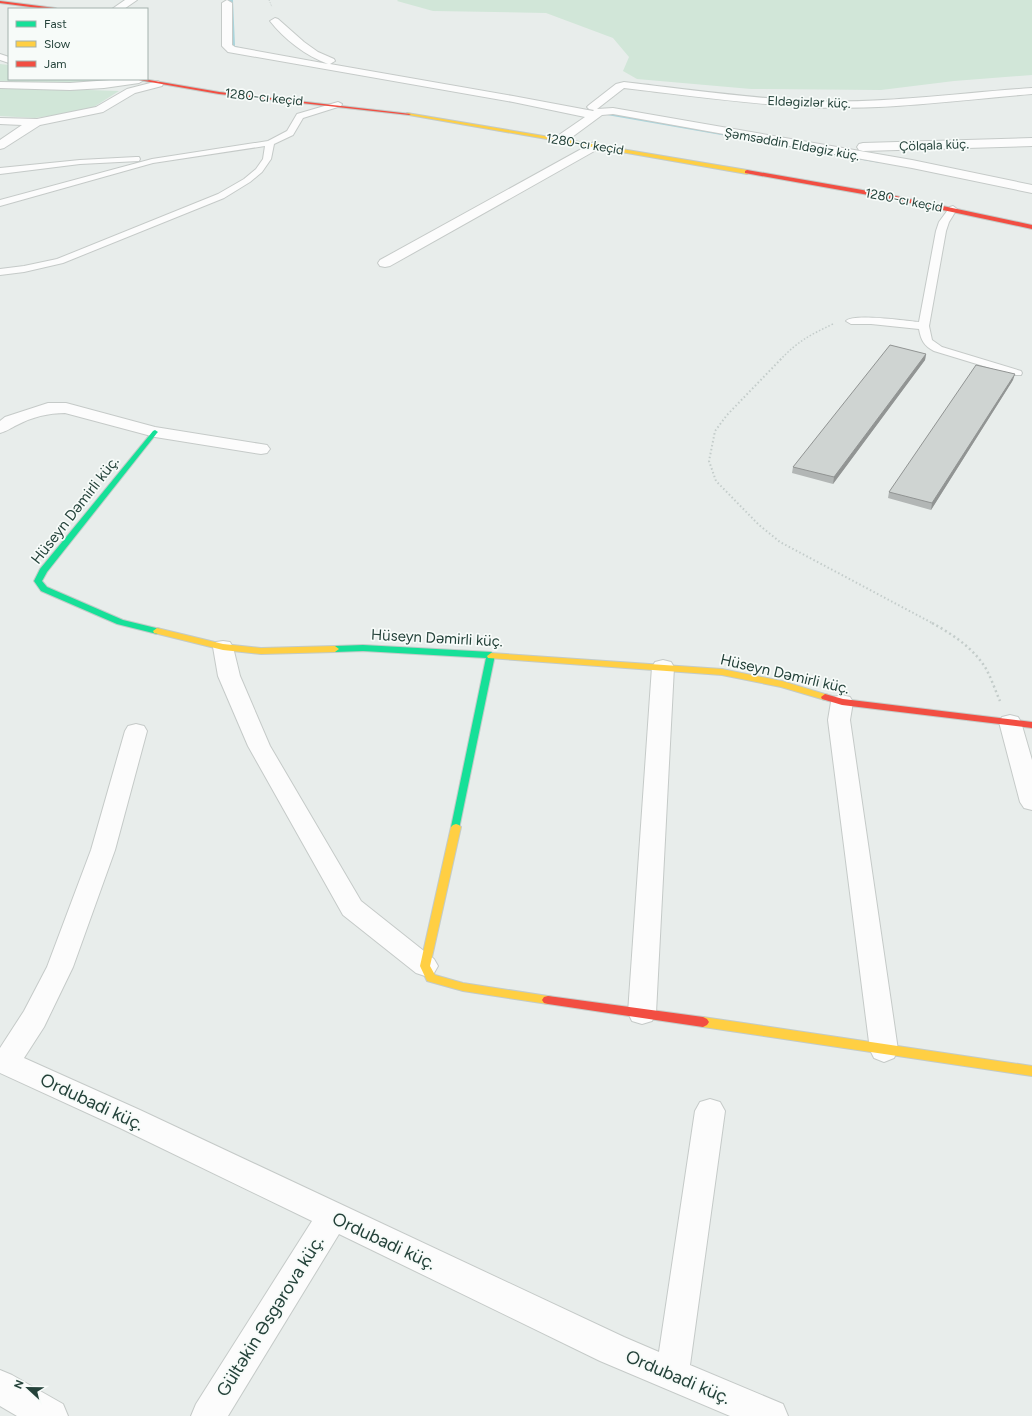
<svg xmlns="http://www.w3.org/2000/svg" width="1032" height="1416" viewBox="0 0 1032 1416" font-family="Figtree,sans-serif">
<style>
.green{fill:#d1e6d8}
.lines{fill:none;stroke-linecap:round;stroke-linejoin:round}
.stream{fill:#a9d4db;fill-rule:evenodd}
.lane-casing{stroke:#c5cac8;stroke-width:2}
.street-casing{stroke:#c5cac8;stroke-width:2}
.fast-casing{stroke:#c3cbc8;stroke-width:2}
.slow-casing{stroke:#c3cbc8;stroke-width:2}
.jam-casing{stroke:#c3cbc8;stroke-width:2}
.path-far3{stroke:#c3ccca;stroke-width:1;stroke-dasharray:1 1.5;stroke-linecap:butt}
.path-far2{stroke:#c3ccca;stroke-width:1.5;stroke-dasharray:1.5 2;stroke-linecap:butt}
.path-far1{stroke:#c3ccca;stroke-width:2;stroke-dasharray:1.5 2.5;stroke-linecap:butt}
.path{stroke:#c3ccca;stroke-width:2.5;stroke-dasharray:2 3;stroke-linecap:butt}
.lane{fill:#fcfcfc;fill-rule:evenodd}
.street{fill:#fcfcfc;fill-rule:evenodd}
.fast{fill:#16e098;fill-rule:evenodd}
.slow{fill:#ffcf43;fill-rule:evenodd}
.jam{fill:#f24e42;fill-rule:evenodd}
.wall{fill:#b2b6b5}
.shaded-wall{fill:#919493}
.building{fill:#cfd4d2;stroke:#919493}
.labels{text-anchor:middle;dominant-baseline:central;stroke-width:3.5;stroke-linejoin:round;paint-order:stroke}
.far-street-label{font-size:13px;fill:#24423a;stroke:#f7fbf9}
.street-label{font-size:15px;fill:#24423a;stroke:#f7fbf9}
.near-street-label{font-size:18px;fill:#24423a;stroke:#f7fbf9}
</style>
<rect width="100%" height="100%" fill="#e8edeb"/>
<path class="green" d="M398 0H1032V75L954 81 881 90 751 89 637 79 623 71 629 57 613 38 546 13 433 11 397 1Z
M0 64 9 65V79H96L89 90 119 91 89 110 35 118 0 116Z"/>
<g class="lines">
<path class="stream" d="M229 0H233L235 46 243 48V50L231 47Z
M608 113 880 161 882 162 880 163 607 115Z"/>
<defs>
<path id="lane" d="M338 102 342 104 341 106 303 118 293 135 274 144 271 159 262 172 250 182 224 198 63 263 24 272 0 275V269L24 266 57 259 218 194 244 179 256 169 263 159 265 146 153 163 0 206V200L152 159 268 141 287 131 297 114Z
M136 157H139L140 159 139 161 80 164 0 174V168L80 160Z
M953 206 957 209 949 222 946 231 929 326 932 340 942 347 1021 371 1022 373 1021 375H1013L934 351C924 346 921 340 919 329L871 324H851L846 321C853 313 907 321 919 322L936 231 939 222 950 207Z"/>
<path id="street" d="M125 0H137L124 9H112Z
M227 0 232 3V45L235 47 328 64C306 56 284 39 270 21L275 18 278 19 304 42 318 52 334 59 335 61 330 64 513 96 593 111 594 110 589 109 587 107 589 105 616 84 624 82C685 89 747 98 808 101 882 104 958 93 1032 88V94C958 100 882 111 808 107 747 104 685 95 624 88L597 109 613 108 912 160 1032 185V193L912 168 613 114 602 115 564 143H556L554 140 556 137 585 117 513 102 228 52 222 46V3Z
M0 54 9 57V63L0 60Z
M124 79 144 80 139 83 104 88 70 90 0 88V82L70 83Z
M158 81 163 84 162 86 135 93 103 112 40 125 4 148 0 149V140L22 125 0 124V118L37 119 96 107 127 89Z
M1032 138V146L863 151 859 150 857 147 859 144 863 143Z
M594 142 598 143 600 146 598 149 390 266 385 267 380 266 378 263 380 260Z
M48 403H66L155 427 261 444 267 445 270 449 267 453 261 454 155 437 65 413C49 413 32 417 17 425 11 428 7 431 0 433V421L5 417Z
M223 641 230 642 233 647 240 676 270 746 361 901 434 959 438 966 434 973 425 976 416 973 343 915 248 746 218 676 213 647 216 642Z
M663 660 671 662 674 667 656 1013 652 1021 642 1024 632 1021 628 1013 652 667 655 662Z
M842 695 850 697 853 702 850 720 898 1050 894 1058 884 1062 874 1058 870 1050 828 720 831 702 834 697Z
M1010 715 1018 717 1021 722 1032 760V810L1024 808 1020 802 999 722 1002 717Z
M136 724 144 726 147 731 115 850 73 967 44 1027 24 1058 140 1110 624 1337 659 1352 695 1111 700 1102 710 1099 720 1102 725 1111 690 1365 783 1404 788 1416H730L600 1361 339 1234 228 1416H191L196 1404 312 1221 120 1128 0 1073V1048L24 1011 47 967 91 850 125 731 128 726Z
M0 1370 12 1375 63 1404 68 1416H17L0 1406Z"/>
<path id="fast" d="M155 430 158 432 157 433 47 572 42 581 47 587 123 620 160 629 161 631 157 634 117 624 41 591 34 581 40 569 153 431Z
M363 645 491 652 495 655 459 829H453L451 827 486 658 363 651 335 652 331 649 335 646Z"/>
<path id="slow" d="M407 113 747 170 750 172 747 174 409 115Z
M157 628 223 644 261 648 335 646 339 649 335 652 261 654 223 650 154 633 153 631Z
M491 653 722 669 782 681 828 695 829 697 825 700 781 687 722 675 488 658 487 656Z
M456 824 459 825 461 827 430 966 435 975 463 983 548 996 552 997 554 1000 552 1003 548 1004 463 991 427 981 420 966 451 827 453 825Z
M703 1017 1032 1066V1076L703 1027 699 1025 697 1022 699 1019Z"/>
<path id="jam" d="M0 1 55 8 57 9H46L0 3Z
M133 79H143L219 92 411 114 409 115 219 94Z
M747 170 891 195 1032 225V229L891 199 745 173V171Z
M825 694 843 699 1032 722V728L842 705 822 699 821 697Z
M548 996 703 1017 707 1019 709 1022 707 1025 703 1027 548 1004 544 1003 542 1000 544 997Z"/>
</defs>
<use href="#lane" class="lane-casing"/>
<use href="#street" class="street-casing"/>
<use href="#fast" class="fast-casing"/>
<use href="#slow" class="slow-casing"/>
<use href="#jam" class="jam-casing"/>
<path class="path-far3" d="M269 0 272 7"/>
<path class="path-far2" d="M780 360C798 341 810 335 833 324"/>
<path class="path-far1" d="M781 359 727 415 715 431 709 461 716 481 759 525 780 542 934 624"/>
<path class="path" d="M932 623C952 634 972 647 985 667 991 677 995 690 1000 701"/>
<use href="#lane" class="lane"/>
<use href="#street" class="street"/>
<use href="#fast" class="fast"/>
<use href="#slow" class="slow"/>
<use href="#jam" class="jam"/>
</g>
<path class="wall" d="M926 354 925 360 833 484 792 473 793 467Z
M1013 380 931 510 888 498 889 492Z"/>
<path class="shaded-wall" d="M926 354 925 360 833 484 834 477Z
M1015 374 1013 380 931 510 932 503Z"/>
<path class="building" d="M890 345 926 354 834 477 793 467Z
M976 365 1015 374 932 503 889 492Z"/>
<g class="labels">
<g class="far-street-label">
<text transform="translate(264 97) rotate(6)">1280-cı keçid</text>
<text transform="translate(809 102) rotate(2)">Eldəgizlər küç.</text>
<text transform="translate(585 144) rotate(9)">1280-cı keçid</text>
<text transform="translate(792 144) rotate(10)">Şəmsəddin Eldəgiz küç.</text>
<text transform="translate(934 145) rotate(-2)">Çölqala küç.</text>
<text transform="translate(904 200) rotate(11)">1280-cı keçid</text>
</g>
<g class="street-label">
<text transform="translate(75 510) rotate(-52)">Hüseyn Dəmirli küç.</text>
<text transform="translate(437 638) rotate(3)">Hüseyn Dəmirli küç.</text>
<text transform="translate(785 674) rotate(13)">Hüseyn Dəmirli küç.</text>
</g>
<g class="near-street-label">
<text transform="translate(92 1102) rotate(25)">Ordubadi küç.</text>
<text transform="translate(384 1241) rotate(25)">Ordubadi küç.</text>
<text transform="translate(270 1316) rotate(-58)">Gültəkin Əsgərova küç.</text>
<text transform="translate(678 1377) rotate(23)">Ordubadi küç.</text>
</g>
</g>
<rect x="8" y="8" width="140" height="72" fill="#f7fbf9" stroke="#a3b1ad"/>
<rect x="16" y="21" width="20" height="6" fill="#16e098" stroke="#a3b1ad"/>
<text x="44" y="28" font-size="12" fill="#24423a">Fast</text>
<rect x="16" y="41" width="20" height="6" fill="#ffcf43" stroke="#a3b1ad"/>
<text x="44" y="48" font-size="12" fill="#24423a">Slow</text>
<rect x="16" y="61" width="20" height="6" fill="#f24e42" stroke="#a3b1ad"/>
<text x="44" y="68" font-size="12" fill="#24423a">Jam</text>
<g transform="translate(28 1388) rotate(292)" stroke="#f7fbf9" stroke-width="3" paint-order="stroke">
<path d="M0-3L7 15L0 10L-7 15Z" fill="#24423a"/>
<text y="-6" font-size="11" font-weight="bold" text-anchor="middle" fill="#24423a">N</text>
</g>
</svg>
